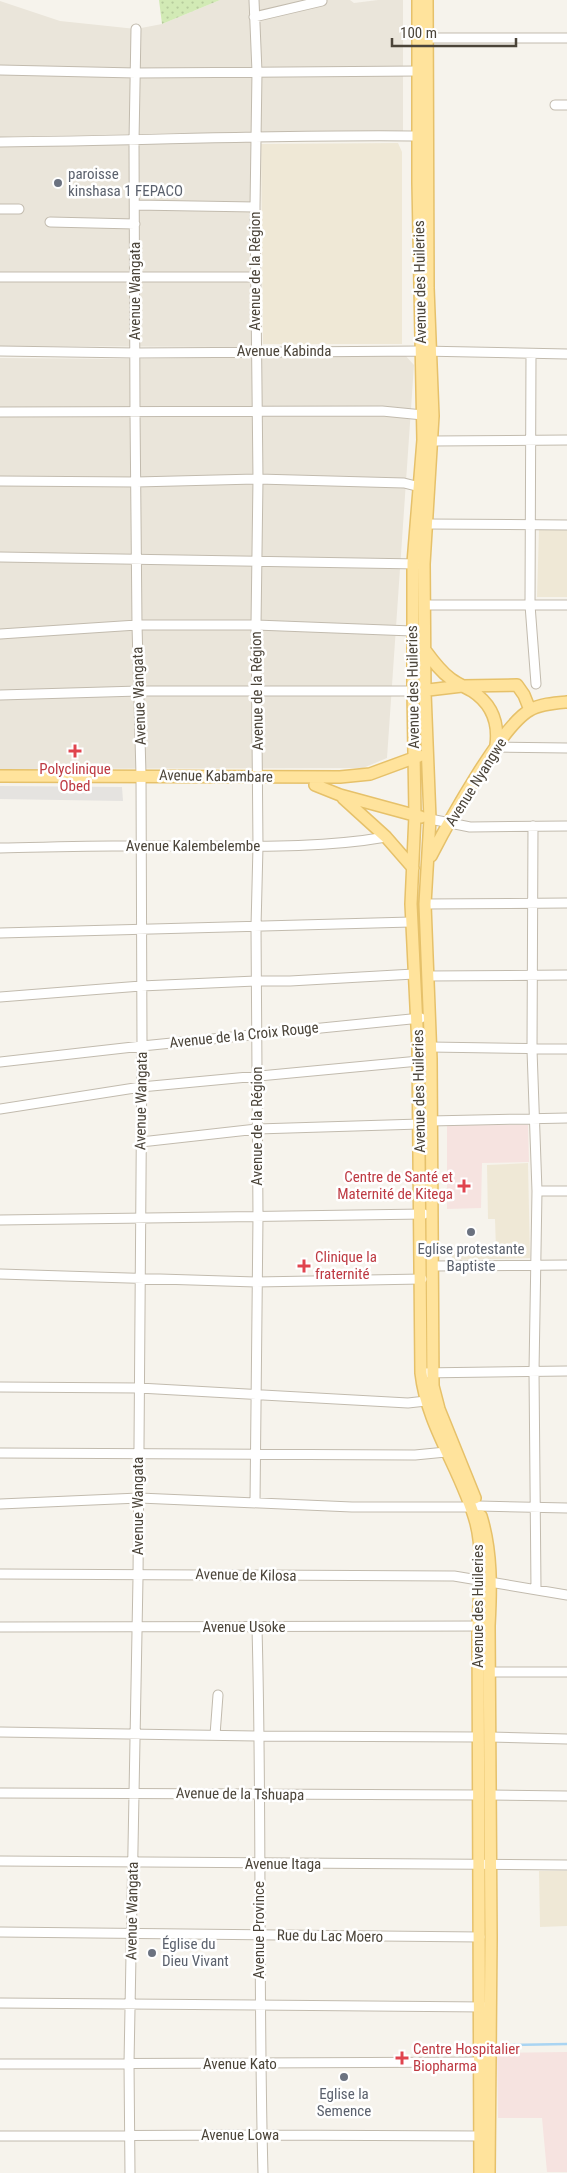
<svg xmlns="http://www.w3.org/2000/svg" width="567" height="2173" viewBox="0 0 567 2173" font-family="'Roboto Condensed',sans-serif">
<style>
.residential{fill:#eae5da}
.education{fill:#efe8d6}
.medical{fill:#f6e3e0}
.grass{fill:url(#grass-dots)}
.parking{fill:#e5e3e0}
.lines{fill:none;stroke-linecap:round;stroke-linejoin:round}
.stream{stroke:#a9d4f2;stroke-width:2.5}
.minor-casing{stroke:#c2bbae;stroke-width:11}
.major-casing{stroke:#e6c16a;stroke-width:14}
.minor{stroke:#fff;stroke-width:9}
.major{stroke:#ffe39c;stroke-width:11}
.worship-dot{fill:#6b7280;stroke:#fff;stroke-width:2}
.health-dot{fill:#e0444e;stroke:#fff;stroke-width:2}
.labels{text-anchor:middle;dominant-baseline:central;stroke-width:5;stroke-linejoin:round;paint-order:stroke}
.worship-label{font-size:15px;fill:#5b616d;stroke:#fff;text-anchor:start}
.street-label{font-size:15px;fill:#4b4439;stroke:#fff}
.health-label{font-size:15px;fill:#be3a42;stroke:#fff;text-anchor:start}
</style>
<defs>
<pattern id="grass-dots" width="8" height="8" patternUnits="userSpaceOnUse" patternTransform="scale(1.25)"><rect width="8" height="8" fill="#d2eab5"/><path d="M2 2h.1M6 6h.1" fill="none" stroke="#b6ca9c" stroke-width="1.8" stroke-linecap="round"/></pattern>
</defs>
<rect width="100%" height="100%" fill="#f6f3ec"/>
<path class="residential" d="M220 0H350L354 3 378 0H403V135L256 137 255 347 0 346V1L60 21 136 29 162 24Z
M404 354 414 365 387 758 363 768 0 769V358L135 359Z"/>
<path class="education" d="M398 143 402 152V344H263L261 144Z
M539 529 567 530V597H537Z
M528 1163 530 1258 452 1260V1250L496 1249 495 1219H488L487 1165Z
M539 1871H567V1926L540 1927Z"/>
<path class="medical" d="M447 1125H528L529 1162 482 1163 481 1208 447 1209Z
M567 2052V2172H547L542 2118H498L497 2053Z"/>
<path class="grass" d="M159 0H220L162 24Z"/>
<path class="parking" d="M0 786 122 787 123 801 0 799Z"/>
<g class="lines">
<path class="stream" d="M510 2045 567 2044"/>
<defs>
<path id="minor" d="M254 0 257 72 255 207 258 479 256 625 258 846 256 927 258 1216 255 1502
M254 17 322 1
M427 38H567
M0 70 136 73 418 71
M555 105H567
M0 142C141 141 282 134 422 136
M135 205 255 207
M0 209H19
M50 222 135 224
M0 277H255
M0 351 135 353 421 351 567 354
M531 354 530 605 536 684
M0 412 382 411 423 415
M433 441 567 440
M0 481 136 482 258 479 404 483 420 487
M426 524 567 525
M0 557 419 564
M425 605H567
M0 634 137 625H256L412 631
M0 695 139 691H413
M496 747 567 748
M430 819 470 827 567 826
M533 826 532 1050 537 1191 534 1371 536 1589
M0 848C58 847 116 845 174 846 244 846 318 849 386 837
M425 904 567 903
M0 933 411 922
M428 976 567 975
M0 997 141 986 256 981H290L414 974
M430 1047 567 1049
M0 1062 142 1046 421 1018
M0 1109 141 1087 419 1061
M430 1121 567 1118
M141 1142 257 1129 420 1124
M537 1191H567
M0 1220 424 1214
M432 1266 567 1265
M0 1274 256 1282 422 1279
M421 1373 567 1371
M0 1387 139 1388 408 1403 426 1401
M0 1453 415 1455 446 1452
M0 1504 139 1498 352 1507H470
M478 1506 567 1508
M0 1574 454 1576 567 1595
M0 1627 484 1626
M257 1628C262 1809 258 1991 263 2173
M491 1672H567
M0 1732 260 1736 478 1737
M215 1735 218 1695
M490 1737 567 1739
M0 1793 479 1795
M490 1795 567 1796
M0 1861 567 1865
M0 1932 480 1937
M0 2003 485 2007
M0 2064 480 2062
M0 2136 262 2135 480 2136
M130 2173 129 2063 138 1578 142 1046 141 775 137 625 135 412 134 141 136 29"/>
<path id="major" d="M418 0V183L423 440 413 563V691L415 815 411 904 418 1047 421 1373C427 1427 462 1471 476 1523 484 1554 479 1594 478 1626L480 2173
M427 0 428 288 433 416 424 564 425 692 430 819 425 904 431 1059 433 1386 439 1409 475 1498
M425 650C433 661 440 671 451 679 458 684 465 687 472 691 492 704 499 722 496 745
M420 691 462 686 517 685 524 695 530 710
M0 776 340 777 370 774 419 756
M315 785 340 795 421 817
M343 798 386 837 413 868
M431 856C448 823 501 726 530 710 540 704 555 703 567 702
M481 1516C492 1552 491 1589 489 1626L491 1938 489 2173"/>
</defs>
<use href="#minor" class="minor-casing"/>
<use href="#major" class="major-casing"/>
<use href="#minor" class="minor"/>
<use href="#major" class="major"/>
</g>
<g class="worship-dot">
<circle cx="58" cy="183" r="5"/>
<circle cx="471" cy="1232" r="5"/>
<circle cx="152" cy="1953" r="5"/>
<circle cx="344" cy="2077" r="5"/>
</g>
<g class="health-dot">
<path d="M72.5 743.5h5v5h5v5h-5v5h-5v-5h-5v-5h5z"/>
<path d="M461.5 1178.5h5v5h5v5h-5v5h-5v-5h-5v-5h5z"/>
<path d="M301.5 1258.5h5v5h5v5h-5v5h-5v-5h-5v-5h5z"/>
<path d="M399.5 2050.5h5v5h5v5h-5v5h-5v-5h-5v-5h5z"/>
</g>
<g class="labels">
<g class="worship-label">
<text x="68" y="174">paroisse<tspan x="68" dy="17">kinshasa 1 FEPACO</tspan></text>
<text x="471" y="1249" text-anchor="middle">Eglise protestante<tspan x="471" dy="17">Baptiste</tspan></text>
<text x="162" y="1944">Église du<tspan x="162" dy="17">Dieu Vivant</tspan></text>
<text x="344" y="2094" text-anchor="middle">Eglise la<tspan x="344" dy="17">Semence</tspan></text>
</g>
<g class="street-label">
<text transform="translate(255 271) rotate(-90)">Avenue de la Région</text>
<text transform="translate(420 282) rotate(-91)">Avenue des Huileries</text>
<text transform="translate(135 291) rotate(-90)">Avenue Wangata</text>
<text x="284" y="351">Avenue Kabinda</text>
<text transform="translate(413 687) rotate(-91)">Avenue des Huileries</text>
<text transform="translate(257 691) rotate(-91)">Avenue de la Région</text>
<text transform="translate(139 696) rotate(-92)">Avenue Wangata</text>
<text transform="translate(216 776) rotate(1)">Avenue Kabambare</text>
<text transform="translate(476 782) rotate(-58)">Avenue Nyangwe</text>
<text x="193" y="846">Avenue Kalembelembe</text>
<text transform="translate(244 1035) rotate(-6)">Avenue de la Croix Rouge</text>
<text transform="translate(419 1091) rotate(-91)">Avenue des Huileries</text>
<text transform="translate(141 1101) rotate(-89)">Avenue Wangata</text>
<text transform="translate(257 1126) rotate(-90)">Avenue de la Région</text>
<text transform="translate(138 1506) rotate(-90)">Avenue Wangata</text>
<text transform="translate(246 1575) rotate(1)">Avenue de Kilosa</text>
<text transform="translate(478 1606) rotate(-90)">Avenue des Huileries</text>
<text x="244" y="1627">Avenue Usoke</text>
<text transform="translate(240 1794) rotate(1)">Avenue de la Tshuapa</text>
<text x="283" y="1864">Avenue Itaga</text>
<text transform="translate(132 1911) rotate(-89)">Avenue Wangata</text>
<text transform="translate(259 1930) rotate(-90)">Avenue Province</text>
<text transform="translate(330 1936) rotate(1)">Rue du Lac Moero</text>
<text x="240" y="2064">Avenue Kato</text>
<text x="240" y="2135">Avenue Lowa</text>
</g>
<g class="health-label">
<text x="75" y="769" text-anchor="middle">Polyclinique<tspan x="75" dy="17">Obed</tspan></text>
<text x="453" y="1177" text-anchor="end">Centre de Santé et<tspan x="453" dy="17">Maternité de Kitega</tspan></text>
<text x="315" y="1257">Clinique la<tspan x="315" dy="17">fraternité</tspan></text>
<text x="413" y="2049">Centre Hospitalier<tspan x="413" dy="17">Biopharma</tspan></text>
</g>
</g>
<path d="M392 38v8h124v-8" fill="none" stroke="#4b4439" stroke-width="2.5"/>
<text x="400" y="38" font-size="15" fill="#4b4439" stroke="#ffffff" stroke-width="4" paint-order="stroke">100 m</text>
</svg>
